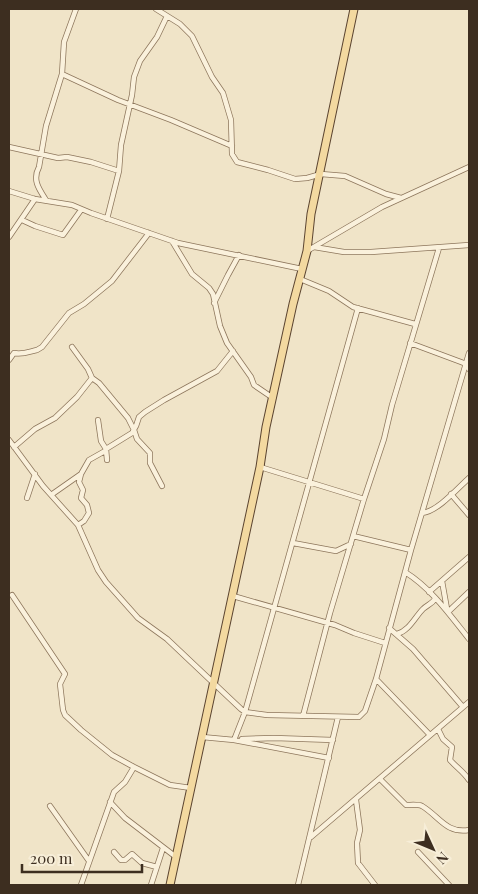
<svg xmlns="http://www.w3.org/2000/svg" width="478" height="894" viewBox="0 0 478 894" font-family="'Playfair Display',serif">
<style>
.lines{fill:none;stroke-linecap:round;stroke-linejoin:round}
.minor-casing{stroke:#8d765c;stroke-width:6}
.primary-casing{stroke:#5b4430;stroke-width:9}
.minor{stroke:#faf1dc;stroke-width:4.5}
.primary{stroke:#f3d9a0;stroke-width:7}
</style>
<rect width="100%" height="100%" fill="#f0e4c8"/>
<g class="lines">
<defs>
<path id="minor" d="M156 9 180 24 192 36 212 77 223 93 231 120 232 154 237 162 268 170 295 179 307 178 321 174 345 176 386 194 401 198
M62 74 118 100 171 120 232 146
M9 147 58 158 67 157 91 162 119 171
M9 191 35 199 72 205 91 213 178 243 302 269
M46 200C39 189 32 180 39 167L46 126 62 74 64 42 76 9
M107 219 119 171 121 145 132 95 134 77 140 61 157 37 167 16
M22 220 35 226 63 235 81 210
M9 237 35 199
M172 241 192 274 209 288 213 294 220 326 227 343 251 377 254 385 273 398
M314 247 344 252H371L469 245
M307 251 382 207 469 167
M300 279 329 291 353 307 415 324
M214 303 228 275 239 255
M410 343 461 362 466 364 469 369
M9 360 14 353C23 355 31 351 37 350L42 347 69 313 84 304 112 281 149 233
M92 378 99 383 128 418 134 430 137 439 150 453V463L162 486
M98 420 101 441 106 449
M9 440 43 486 78 525 98 570 106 582 138 618 167 639 241 709 245 712 267 715 359 717 365 711 376 679 411 550 469 353
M14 447 35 429 55 418 77 397 92 378 88 369 72 347
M107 460 106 449 132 433 136 426 139 417 145 412 164 400 217 371 233 351
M260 467 364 499
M451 494 469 515
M51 495 81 474 89 460 105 451
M27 498 35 474
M422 513C437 512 458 488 469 478
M78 525 84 521 89 513 87 505 81 498 83 490 79 482 81 474
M353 536 411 550
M293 543 336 551 351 544
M405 572C431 588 450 615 469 639
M442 581 447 609
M429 592 469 557
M12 595 65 674 60 684 63 710 65 715 81 730 112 755 134 767 170 785 191 788
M233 596 335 625 354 633 385 643
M448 612 469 592
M389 628 413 649 463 707
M397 634C409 631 415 617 423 609 427 605 432 604 435 599
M376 679 430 735
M303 716 330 613 364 499 384 439 392 405 439 248
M438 729 443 739 452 747 450 760C457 768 463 771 469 780
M202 737 234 740 329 758
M242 739 274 738 333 740
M234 740 245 712 358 308
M380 779 406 805C411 805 418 804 422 806 439 816 446 834 469 830
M356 800 360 830 357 843 358 863 375 885
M110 802 125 818 176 857
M50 806 89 861
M311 837 469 702
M114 852 121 860H125L132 854 142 863 157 867
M418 852 449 885
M81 885 114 792 125 782 134 767
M151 885 163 848
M298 885 338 717"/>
<path id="primary" d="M170 885 260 467 266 427 293 304 307 251 311 214 354 9"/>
</defs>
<use href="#minor" class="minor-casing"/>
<use href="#primary" class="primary-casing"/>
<use href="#minor" class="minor"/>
<use href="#primary" class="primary"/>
</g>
<rect width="478" height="894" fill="none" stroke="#3d2e20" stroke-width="20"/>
<g transform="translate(433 849) rotate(134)" stroke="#f7eed8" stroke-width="4" paint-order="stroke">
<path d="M0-4L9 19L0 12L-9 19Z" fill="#3d2e20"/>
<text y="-8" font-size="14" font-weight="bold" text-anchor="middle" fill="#3d2e20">N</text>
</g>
<path d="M22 864v8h120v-8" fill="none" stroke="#3d2e20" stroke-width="2.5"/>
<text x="30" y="864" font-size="15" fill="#3d2e20" stroke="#f7eed8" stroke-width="4" paint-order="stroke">200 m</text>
</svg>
